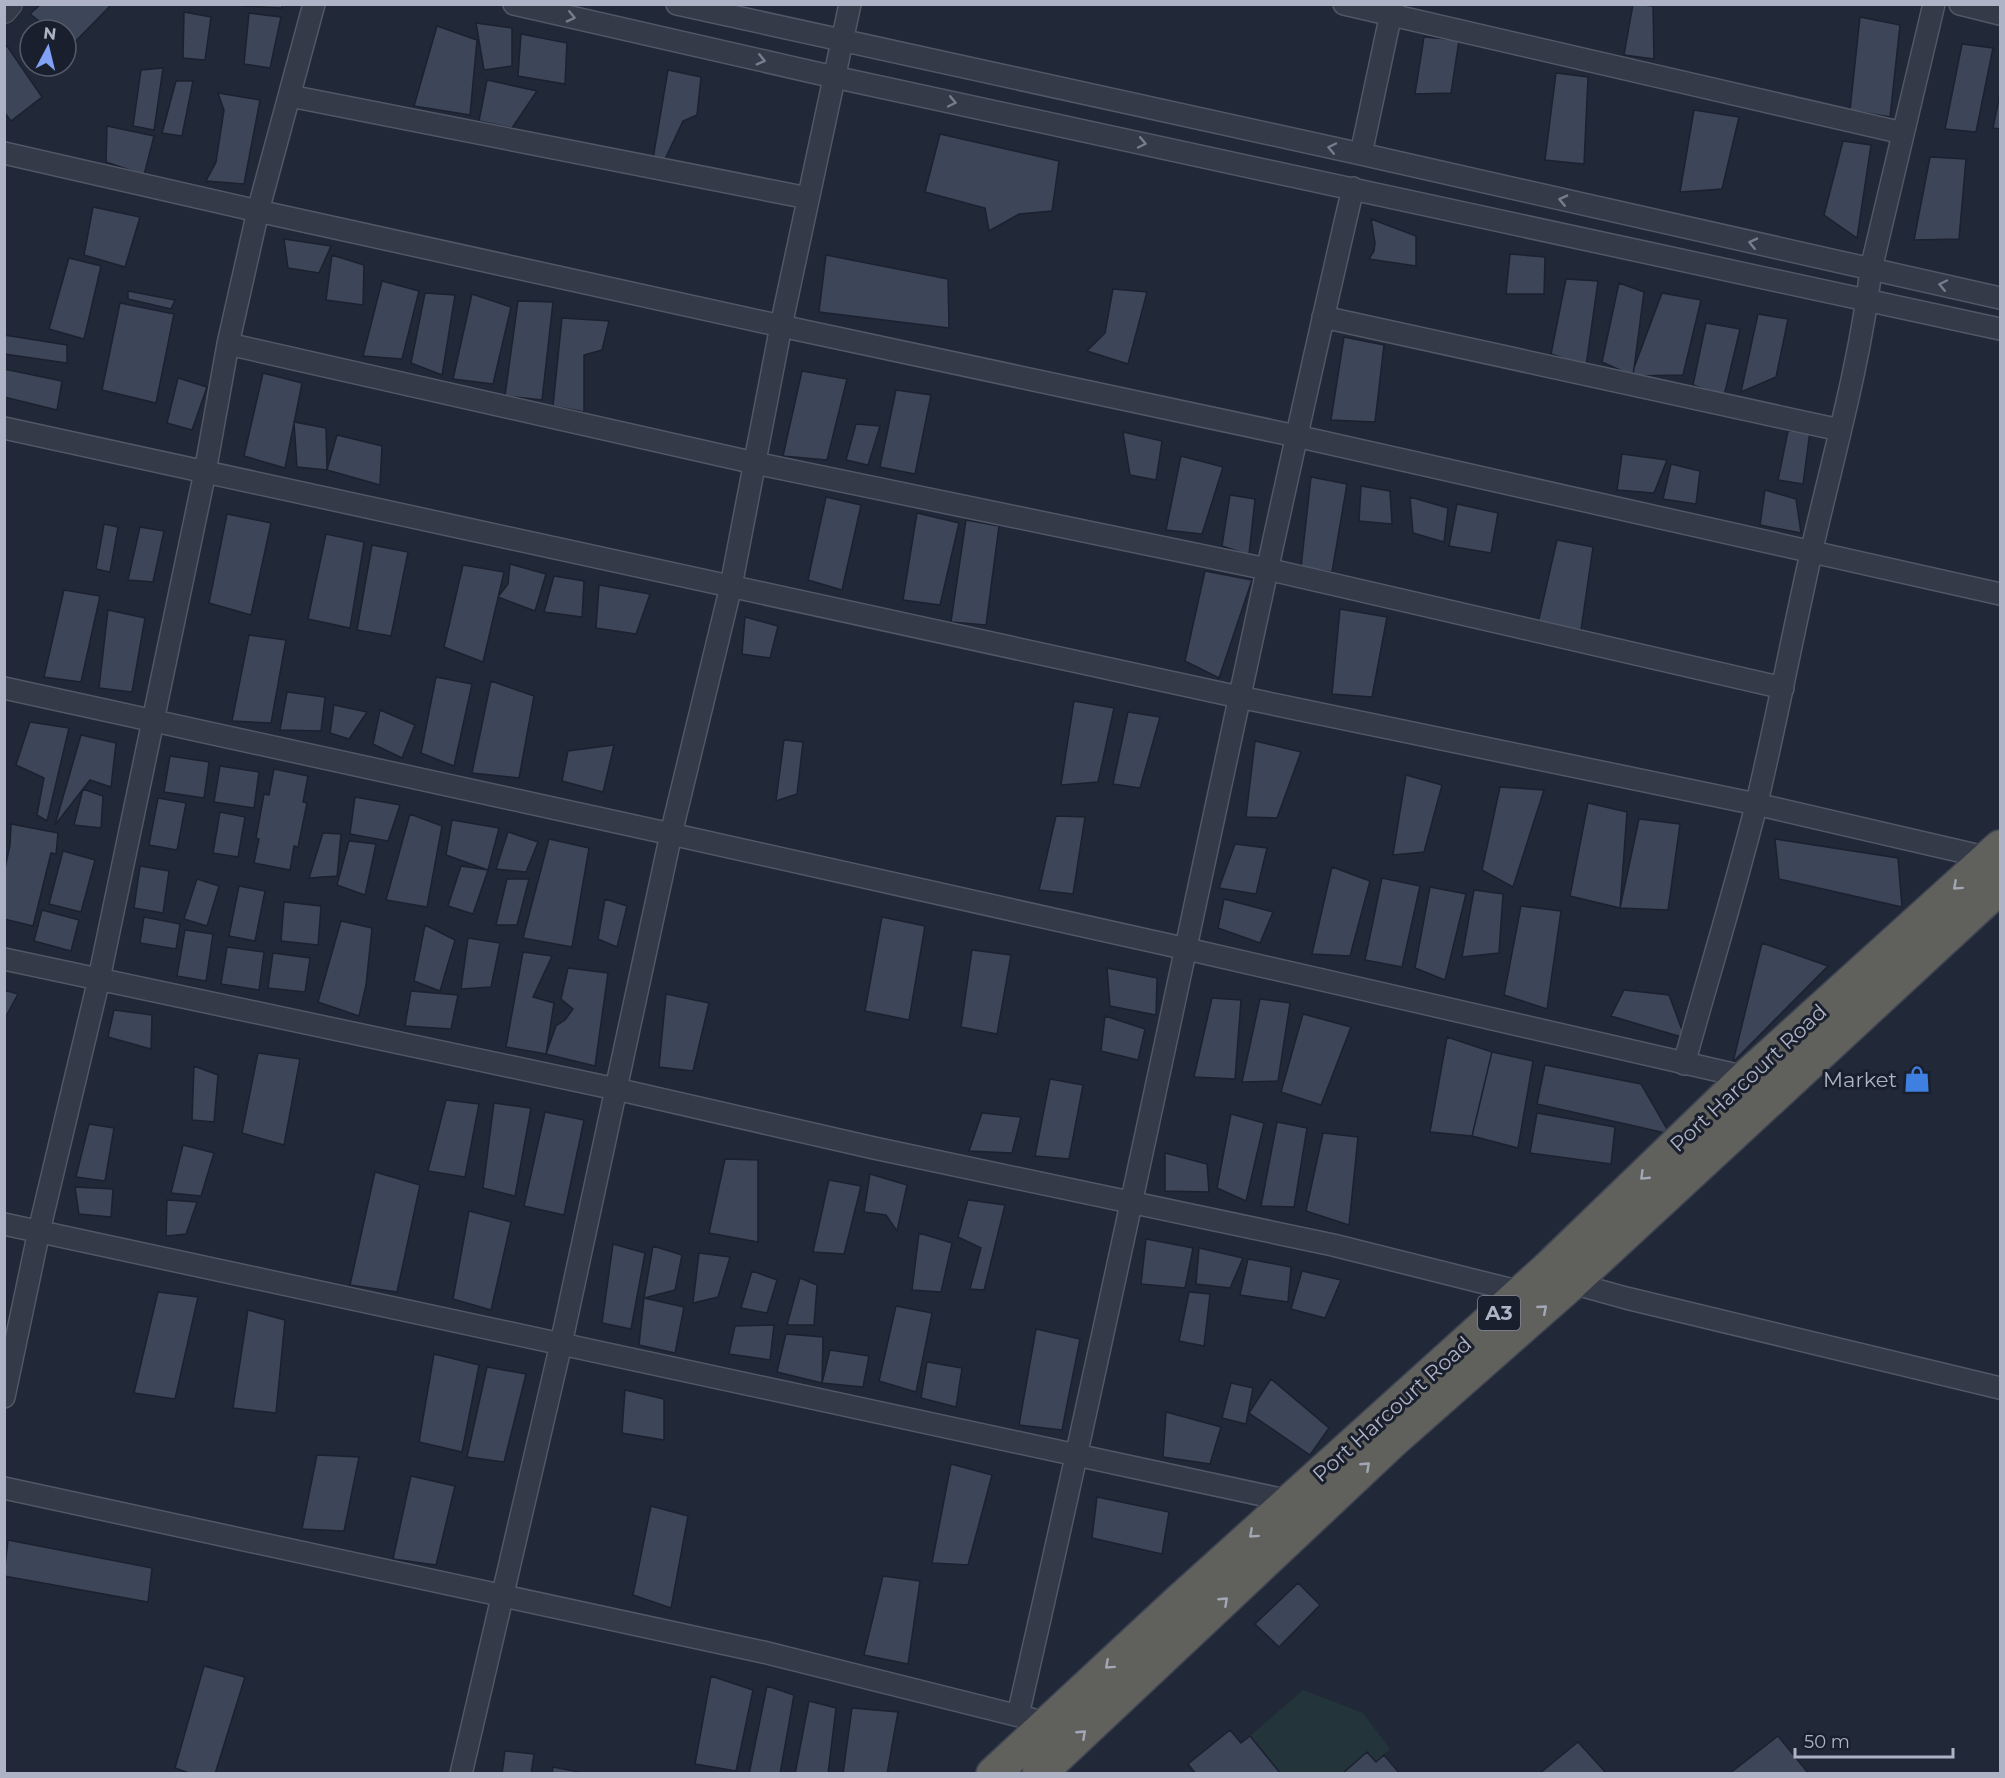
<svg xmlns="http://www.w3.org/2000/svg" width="2005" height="1778" viewBox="0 0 2005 1778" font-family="Montserrat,sans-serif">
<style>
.green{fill:#23353a}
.building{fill:#3d4558;stroke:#1c212f;stroke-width:1.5}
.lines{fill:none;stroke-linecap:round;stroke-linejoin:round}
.minor-casing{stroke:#515766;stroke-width:24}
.tertiary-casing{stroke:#515766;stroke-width:28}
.trunk-casing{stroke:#3f4453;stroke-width:36}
.minor{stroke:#343a48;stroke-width:21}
.tertiary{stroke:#343a48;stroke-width:26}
.trunk{stroke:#60605c;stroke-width:33}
.oneway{stroke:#777d8d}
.oneway2{stroke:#a2a7b5}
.labels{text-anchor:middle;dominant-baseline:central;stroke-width:6;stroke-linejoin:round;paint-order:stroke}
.shield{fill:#1a1f2d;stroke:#828797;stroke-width:1.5}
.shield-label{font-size:20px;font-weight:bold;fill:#aeb4c5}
.street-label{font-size:21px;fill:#aeb4c5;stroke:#1a1f2d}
.poi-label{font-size:21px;fill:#aeb4c5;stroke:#1a1f2d;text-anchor:end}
</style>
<rect width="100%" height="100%" fill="#212838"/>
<path class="green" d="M1303 1690 1363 1713 1390 1749 1376 1762 1367 1752 1342 1773H1281L1250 1736Z"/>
<path class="building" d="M41 4H112L71 46 66 42V30H51L30 14Z
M243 4H282V8L243 6Z
M1633 4 1653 6 1654 59 1624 55Z
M184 12 211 17 205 60 183 58Z
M249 13 281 17 270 68 244 64Z
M1860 17 1900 25 1890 117 1850 110Z
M476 23 512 28V66L484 70Z
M437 26 477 40 470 115 414 106Z
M521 34 567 43 565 84 518 76Z
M1424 37 1459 40 1451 93 1415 94Z
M1962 44 1993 48 1976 132 1945 129Z
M7 46 42 97 11 121 4 112V48Z
M163 68 154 130 133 126 141 70Z
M668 70 701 77 697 115 683 121 665 159H653Z
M1556 73 1588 77 1584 164 1545 160Z
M487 80 537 91 512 128 479 121Z
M176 81H193L182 136 162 133Z
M218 93 260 100 244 184 206 181 216 162 224 110Z
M2000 94V129L1993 128Z
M1694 110 1739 117 1722 189 1680 192Z
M107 126 154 136 144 175 106 162Z
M940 134 1059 161 1052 211 1019 214 989 231 985 208 925 192Z
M1843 141 1871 145 1857 238 1824 215Z
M1930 157 1966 159 1959 239 1914 240Z
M93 207 140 217 125 267 84 255Z
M1371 219 1416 236V266L1369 259 1374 251 1375 243Z
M284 239 331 246 319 273 288 268Z
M1510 254 1545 257 1544 294H1506Z
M332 255 364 265 363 305 326 300Z
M826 255 948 279 949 328 819 312Z
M69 258 101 266 84 339 49 329Z
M1566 279 1598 281 1586 366 1551 354Z
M382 281 419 291 402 359 363 356Z
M1619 283 1644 292 1633 376 1602 362Z
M1113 289 1147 292 1128 364 1087 351 1105 333Z
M128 291 175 300 171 309 128 299Z
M425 293 455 295 442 375 411 363Z
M1662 293 1701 300 1683 375 1633 376 1634 368Z
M472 294 511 307 493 384 453 379Z
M518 301 553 302 542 400 505 396Z
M120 303 174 314 156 403 102 390Z
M1758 314 1788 319 1776 377 1741 392Z
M562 318 609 321 602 350 584 355V412L553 406Z
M1706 323 1740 329 1724 396 1693 385Z
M4 335 67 345V363L4 354Z
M1344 337 1384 345 1375 422 1331 420Z
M4 369 62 381 57 410 4 397Z
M802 371 847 379 827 460 783 456Z
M263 373 302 383 285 468 244 456Z
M178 378 207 387 192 430 167 423Z
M896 390 931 395 915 474 880 467Z
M294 422 326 428 327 470 297 467Z
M856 424 880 426 868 465 846 460Z
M1788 431H1810L1803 484 1778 480Z
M1123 432 1162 441 1156 480 1130 475Z
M337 435 382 446 380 485 327 470Z
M1622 454 1667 460 1654 493 1617 490Z
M1181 456 1223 467 1202 534 1166 530Z
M1671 464 1700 471 1696 504 1663 499Z
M1311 477 1347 484 1332 572 1301 567Z
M1361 486 1390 491 1392 524 1359 521Z
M1765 490 1796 499 1801 533 1760 525Z
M1230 495 1255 499 1249 555 1222 546Z
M826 497 861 505 842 590 808 580Z
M1410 497 1448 508 1444 542 1413 533Z
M1457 504 1498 513 1491 553 1449 546Z
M917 513 959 523 940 605 903 600Z
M227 514 271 523 251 615 209 603Z
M966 520 999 526 986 625 951 622Z
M104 524 118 527 110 572 96 569Z
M140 527 164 531 153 582 128 580Z
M326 534 364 542 350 628 308 619Z
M1557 540 1593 547 1581 630 1538 623Z
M372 545 408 552 391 636 357 630Z
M510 564 546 574 535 611 498 597 508 584Z
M463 565 504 572 483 662 444 647Z
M1205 571 1252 580 1219 678 1185 661Z
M554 576 584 581 582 617 544 612Z
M599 585 650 594 636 634 596 628Z
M64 590 100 596 81 682 44 677Z
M1340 609 1387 617 1372 697 1332 694Z
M108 610 145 618 132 692 99 688Z
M745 617 778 626 770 658 742 654Z
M249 635 286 640 271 723 232 721Z
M436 677 472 684 454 766 421 753Z
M491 681 534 696 519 778 472 773Z
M287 692 325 697 321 731 280 730Z
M1074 701 1114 708 1098 782 1061 785Z
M334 705 367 712 349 739 330 733Z
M380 710 415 725 402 758 373 744Z
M1128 712 1160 717 1140 788 1113 784Z
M30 722 69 728 47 821 37 815 44 778 16 765Z
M81 735 116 743 111 787 90 780 55 825Z
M784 740 803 742 797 794 776 801Z
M1255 741 1301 752 1277 818 1246 817Z
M614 745 603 792 562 781 568 751Z
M170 756 209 762 204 798 164 792Z
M220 766 259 772 254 808 214 802Z
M274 769 308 776 303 802 307 803 298 847 294 846 290 870 254 863 259 839 256 838 264 794 269 795Z
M1406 775 1442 785 1424 852 1393 855Z
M1500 787 1544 790 1513 887 1482 870Z
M83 789 103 796 101 828 74 825Z
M355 797 400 805 388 841 350 834Z
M158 798 186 803 177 850 149 845Z
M1588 803 1627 812 1620 908 1570 896Z
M220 812 245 817 238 857 213 853Z
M410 814 442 826 427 907 386 900Z
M1056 816 1085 817 1073 894 1039 890Z
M1639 819 1680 824 1668 910 1620 908Z
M452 820 499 828 488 870 446 855Z
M11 824 58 833 56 854 51 853 33 926 4 919V873L10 845Z
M508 832 538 842 526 872 496 869Z
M323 833 341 834 337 876 309 878Z
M549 839 589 848 572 947 523 938Z
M1775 839 1898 858 1902 907 1779 879Z
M349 841 376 844 365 895 337 885Z
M1235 844 1267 848 1256 894 1219 888Z
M63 851 95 860 81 912 49 904Z
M140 866 169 871 163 913 134 908Z
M461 866 488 870 473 914 448 906Z
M1332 867 1370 881 1350 956 1312 954Z
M1382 878 1420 886 1402 967 1365 960Z
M197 879 219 886 207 926 184 919Z
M507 879H529L517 925H496Z
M239 886 265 891 255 941 229 936Z
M1430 887 1466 894 1445 980 1415 968Z
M1474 890 1503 894 1499 953 1462 957Z
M605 899 627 906 617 947 598 939Z
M1224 899 1273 912 1260 943 1218 928Z
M284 902 321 906 318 945 281 941Z
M1521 906 1561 911 1547 1009 1504 995Z
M42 910 79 920 71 951 34 941Z
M144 917 180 924 176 949 140 943Z
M882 917 925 926 909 1020 865 1011Z
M341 921 372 928 366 985 359 1016 318 1002Z
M425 925 455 940 440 991 414 981Z
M185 930 213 934 206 981 177 976Z
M468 938 500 943 491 987 461 989Z
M1762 943 1828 966 1733 1062Z
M227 947 264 952 259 990 221 984Z
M972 950 1011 955 997 1034 961 1027Z
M523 952 552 956 533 997 554 1003 546 1054 506 1047Z
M273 953 310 958 305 992 268 988Z
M568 968 608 973 595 1066 546 1054 556 1026 565 1020 573 1009 561 999Z
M1107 968 1157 978 1156 1015 1110 1006Z
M4 990 18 994 4 1020Z
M1624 990 1669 995 1685 1038 1611 1016Z
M411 991 458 995 451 1029 405 1026Z
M666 994 709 1003 693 1071 659 1067Z
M1212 998 1241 1000 1235 1079 1194 1077Z
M1260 999 1290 1003 1278 1081 1242 1082Z
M114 1010 152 1015 151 1049 108 1037Z
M1303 1014 1351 1027 1321 1105 1281 1092Z
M1105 1016 1145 1029 1138 1060 1101 1051Z
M1447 1037 1492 1052 1472 1136 1430 1132Z
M1492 1052 1533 1061 1518 1148 1472 1136Z
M258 1053 300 1059 284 1145 242 1133Z
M1545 1065 1641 1084 1670 1134 1537 1104Z
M194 1066 218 1075 214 1122 192 1120Z
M1050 1079 1083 1085 1069 1159 1035 1156Z
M446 1100 479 1104 465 1177 428 1171Z
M494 1103 531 1108 515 1196 483 1188Z
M545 1112 584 1120 564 1215 524 1206Z
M982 1113 1021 1117 1012 1153 969 1151Z
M1537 1113 1615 1127 1611 1164 1530 1153Z
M1231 1114 1264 1123 1246 1201 1217 1188Z
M1277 1122 1307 1128 1294 1207 1261 1206Z
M89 1124 114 1128 105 1181 76 1177Z
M1323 1133 1358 1137 1349 1225 1306 1211Z
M183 1145 214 1153 201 1196 171 1193Z
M1165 1153 1207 1164 1209 1192 1165 1191Z
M725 1159 758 1160V1242L709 1233Z
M375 1172 420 1185 397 1292 350 1285Z
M870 1174 907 1185 897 1231 886 1215 864 1212Z
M829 1180 861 1186 844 1254 813 1252Z
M75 1187 113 1189 111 1217 79 1214Z
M167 1200 197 1202 186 1234 166 1236Z
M968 1200 1005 1205 984 1290 970 1289 981 1248 958 1237Z
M469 1211 511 1222 491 1310 453 1299Z
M919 1233 952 1243 941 1292 912 1290Z
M1146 1239 1193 1248 1185 1288 1141 1284Z
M613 1244 645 1253 631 1329 602 1323Z
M653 1246 682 1255 675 1290 644 1298Z
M1199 1248 1243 1258 1230 1288 1196 1284Z
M699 1253 730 1257 718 1297 693 1303Z
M1248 1259 1291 1267 1288 1302 1240 1295Z
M752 1271 777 1280 767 1313 741 1308Z
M1302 1271 1341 1280 1325 1318 1291 1309Z
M800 1278 817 1285 814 1325H787Z
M158 1292 198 1297 175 1399 134 1393Z
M1189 1292 1210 1294 1204 1346 1179 1341Z
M644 1298 684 1307 675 1353 639 1345Z
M896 1306 932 1313 916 1392 879 1381Z
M248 1310 285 1320 276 1413 233 1408Z
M774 1325 770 1360 729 1354 735 1326Z
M1036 1329 1080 1339 1062 1430 1019 1425Z
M786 1334 823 1337 822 1383 777 1372Z
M830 1350 869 1356 863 1387 822 1383Z
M434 1354 479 1365 462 1452 419 1442Z
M927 1362 962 1368 956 1407 921 1398Z
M487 1367 526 1374 504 1462 467 1457Z
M1271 1379 1329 1428 1310 1455 1249 1413Z
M1231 1383 1253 1388 1246 1424 1222 1418Z
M625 1390 664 1399V1440L622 1433Z
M1166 1412 1221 1427 1210 1464 1163 1457Z
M317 1455 359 1457 344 1531 302 1529Z
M951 1464 992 1475 968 1565 932 1563Z
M411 1476 455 1486 436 1565 393 1559Z
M1097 1497 1169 1512 1162 1554 1092 1538Z
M651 1506 688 1516 671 1608 633 1595Z
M8 1540 152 1568 148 1602 4 1576Z
M883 1576 920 1581 908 1664 864 1655Z
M1298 1583 1320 1605 1279 1647 1255 1624Z
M204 1666 245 1677 215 1774H192L175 1768Z
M711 1676 753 1690 736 1771 695 1764Z
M767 1686 794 1695 780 1774H749Z
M809 1701 836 1708 828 1774H795Z
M852 1708 898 1712 887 1774H843Z
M1230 1730 1241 1743 1250 1736 1281 1774H1196L1188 1764Z
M1778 1736 1809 1774H1729Z
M1578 1742 1607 1774H1539Z
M505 1751 534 1754 531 1774H502Z
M1367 1752 1376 1762 1384 1755 1400 1774H1342Z
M553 1767 584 1773V1774H552Z"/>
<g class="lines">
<defs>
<path id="minor" d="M514 4 834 77 2000 329
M677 4 1361 154 2000 298
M1344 4 1903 133
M1960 4 2000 14
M290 96 808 198
M4 153 258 211 781 326 1296 436 2000 594
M1361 154 1393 4
M1323 317 1840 430
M228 344 755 463 1267 569 1783 688
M4 428 1239 697 1756 804 1989 858
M4 688 671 834 1187 949 1746 1077
M4 959 616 1089 874 1148 1333 1245 1521 1292
M1684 1064C1708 977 1735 890 1757 802 1777 718 1793 633 1812 549 1833 457 1860 364 1871 269L1934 4
M4 1224 1290 1501
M1565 1279 1572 1283 1626 1298 2000 1388
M4 1397 39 1231 99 979 205 472 228 344 258 211 314 4
M4 1488 763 1652 1031 1719
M1018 1715C1135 1207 1235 696 1353 188
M461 1774 561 1344 671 834 731 586 781 326 850 4"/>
<path id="tertiary" d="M4 10 9 4"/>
<path id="trunk" d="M993 1774 1178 1602 1547 1269 1746 1077 2000 847
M1039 1774 1395 1439 1572 1283 2000 887"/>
</defs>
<use href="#minor" class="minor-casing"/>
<use href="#tertiary" class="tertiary-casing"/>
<use href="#trunk" class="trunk-casing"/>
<use href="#minor" class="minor"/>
<use href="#tertiary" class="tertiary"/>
<use href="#trunk" class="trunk"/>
</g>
<defs><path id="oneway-chevron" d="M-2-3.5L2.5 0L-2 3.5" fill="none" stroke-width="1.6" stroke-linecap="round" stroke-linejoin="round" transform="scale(1.5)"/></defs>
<g class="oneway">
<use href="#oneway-chevron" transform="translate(571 17) rotate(13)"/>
<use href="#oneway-chevron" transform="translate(761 60) rotate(13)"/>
<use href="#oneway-chevron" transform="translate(952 102) rotate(12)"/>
<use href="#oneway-chevron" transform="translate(1142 143) rotate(12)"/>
<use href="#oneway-chevron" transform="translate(1332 148) rotate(-168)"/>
<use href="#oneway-chevron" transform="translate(1563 200) rotate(-167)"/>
<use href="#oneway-chevron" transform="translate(1753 243) rotate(-167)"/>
<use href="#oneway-chevron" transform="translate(1943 285) rotate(-168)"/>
</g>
<g class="oneway2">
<use href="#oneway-chevron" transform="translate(1957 886) rotate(138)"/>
<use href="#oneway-chevron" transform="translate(1644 1176) rotate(136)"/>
<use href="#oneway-chevron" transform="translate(1543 1309) rotate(-41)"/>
<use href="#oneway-chevron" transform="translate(1366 1466) rotate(-43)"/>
<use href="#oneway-chevron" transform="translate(1253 1534) rotate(138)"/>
<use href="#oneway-chevron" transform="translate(1224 1601) rotate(-43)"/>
<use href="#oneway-chevron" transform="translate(1109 1665) rotate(138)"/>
<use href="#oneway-chevron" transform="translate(1082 1734) rotate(-43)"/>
</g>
<defs>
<symbol id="shop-bare" viewBox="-9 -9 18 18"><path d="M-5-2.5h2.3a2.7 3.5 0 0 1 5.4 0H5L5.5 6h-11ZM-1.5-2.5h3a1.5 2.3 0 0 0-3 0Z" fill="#3f7fe0" stroke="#1a1f2d" stroke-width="2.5" paint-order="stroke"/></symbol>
</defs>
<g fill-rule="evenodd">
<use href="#shop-bare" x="1898" y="1060" width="38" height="38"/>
</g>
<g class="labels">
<rect class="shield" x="1478" y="1296" width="42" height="34" rx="4.5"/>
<g class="shield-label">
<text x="1499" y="1313">A3</text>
</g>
<g class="street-label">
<text transform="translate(1748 1078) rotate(-43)">Port Harcourt Road</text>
<text transform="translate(1392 1409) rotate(-42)">Port Harcourt Road</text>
</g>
<g class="poi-label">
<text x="1897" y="1079">Market</text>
</g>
</g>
<rect width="2005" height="1778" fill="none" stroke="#aeb4c5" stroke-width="12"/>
<g transform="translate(48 48) rotate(7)"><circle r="28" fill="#1a1f2d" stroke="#555b6a" stroke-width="1.5"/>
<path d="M0-4.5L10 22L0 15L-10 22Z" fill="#81a1f7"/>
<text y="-9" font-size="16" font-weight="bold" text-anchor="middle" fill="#aeb4c5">N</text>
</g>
<path d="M1795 1748v9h158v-9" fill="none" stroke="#aeb4c5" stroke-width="3"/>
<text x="1804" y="1748" font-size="18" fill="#aeb4c5" stroke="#1a1f2d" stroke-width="4.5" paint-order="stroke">50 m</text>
</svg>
